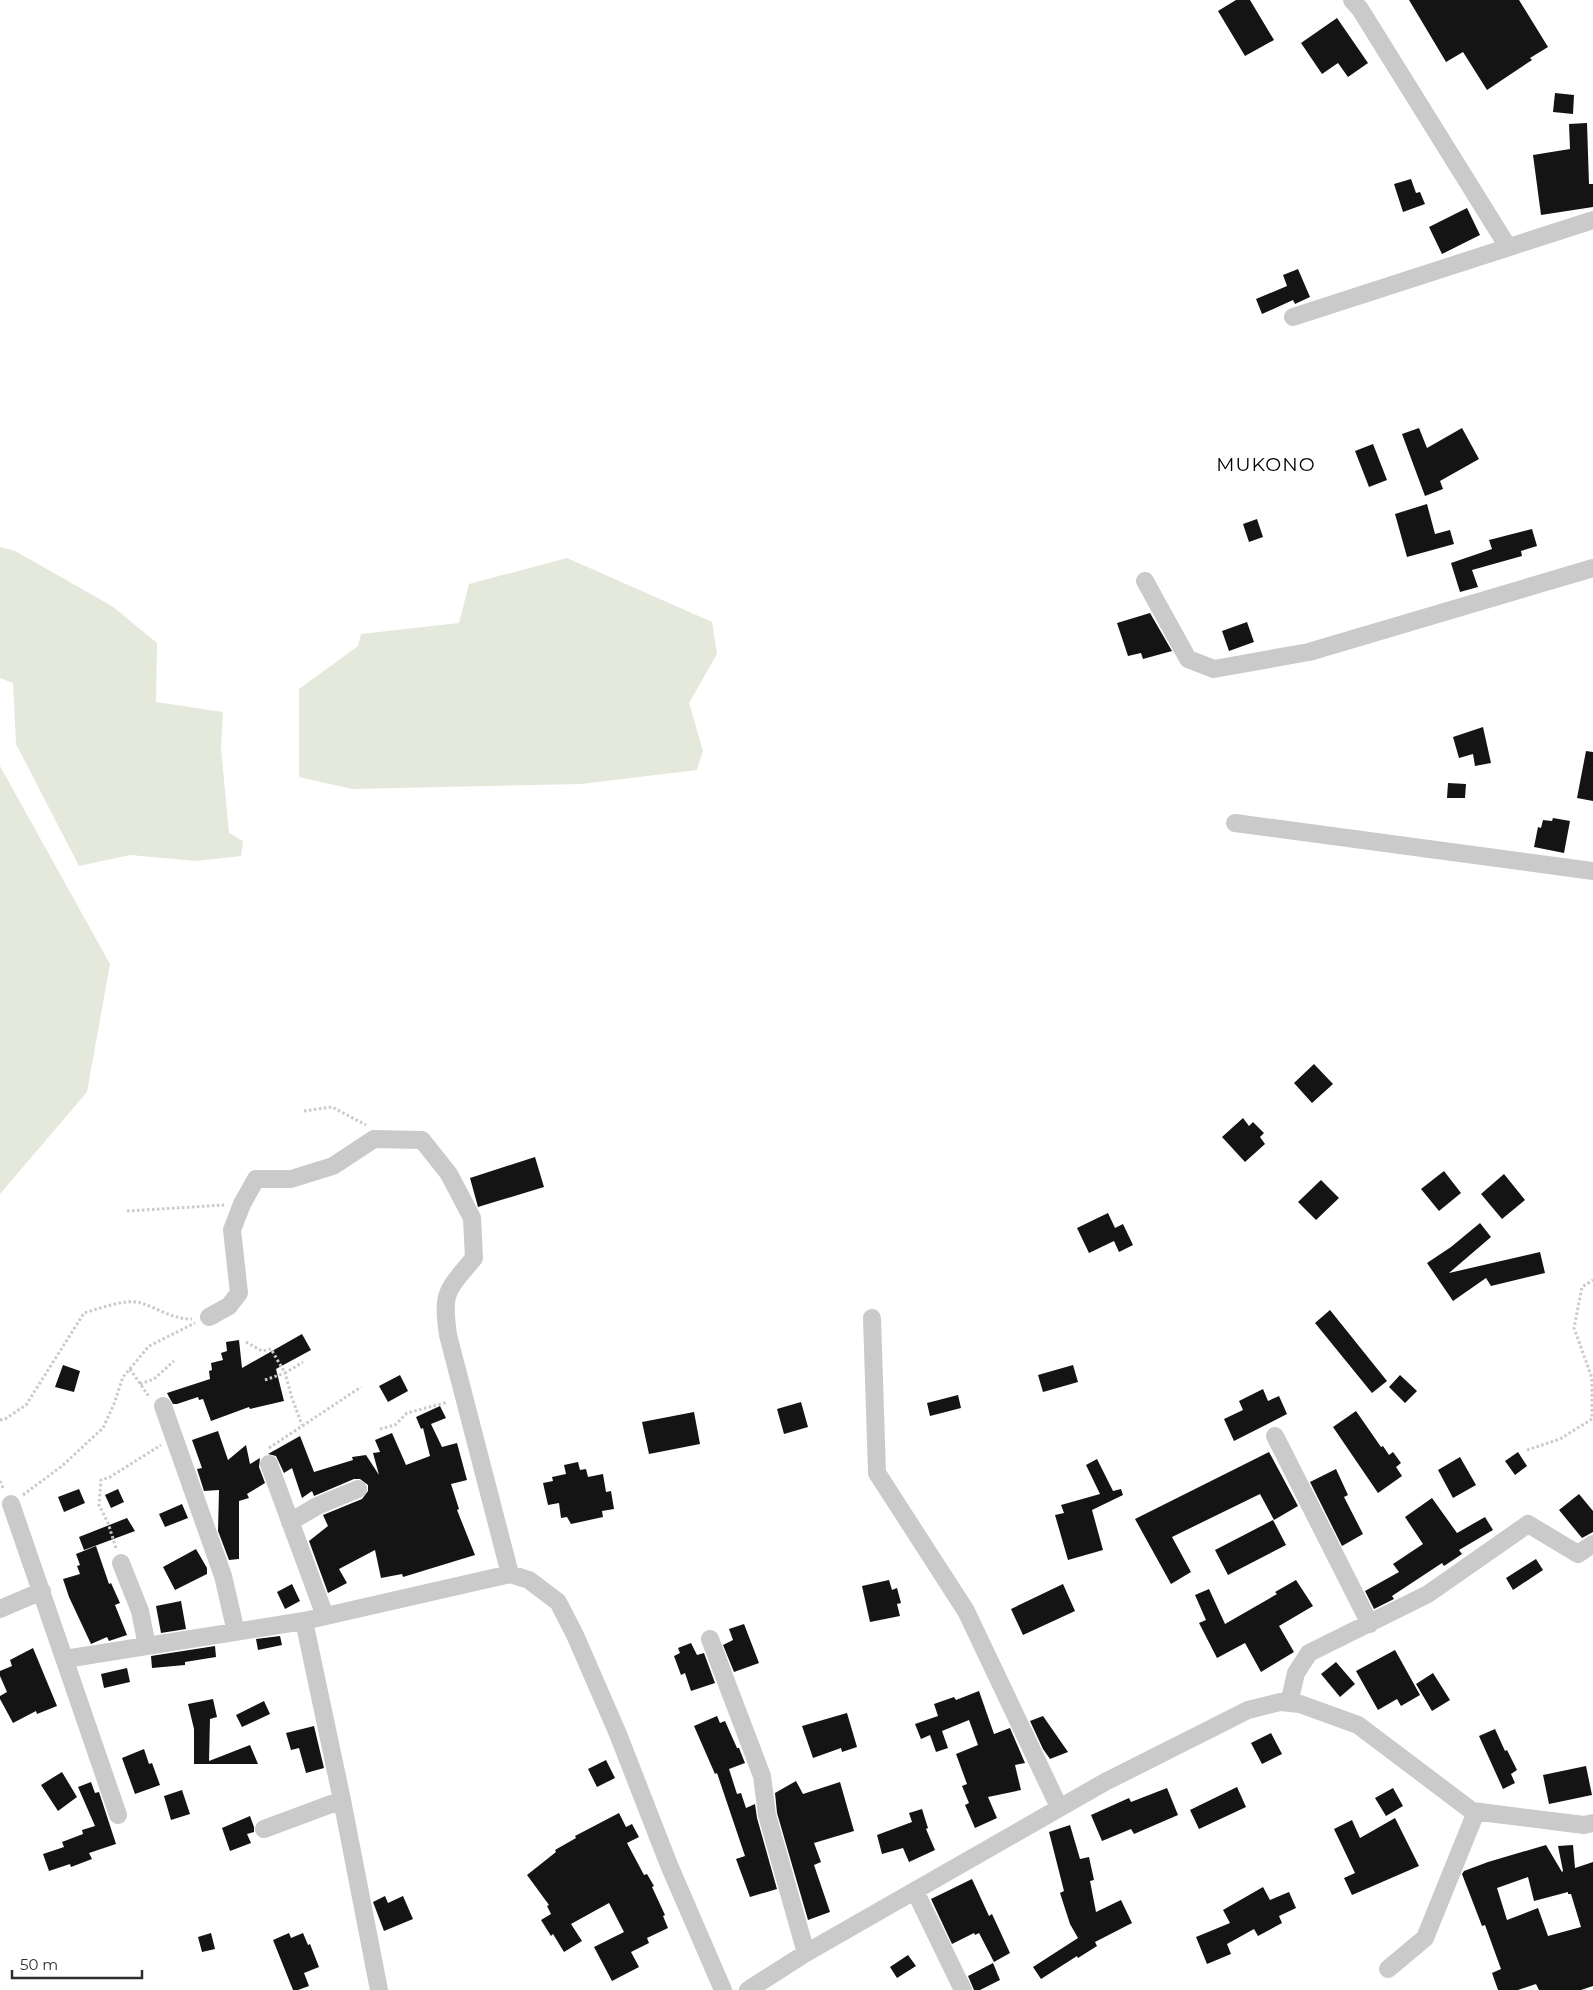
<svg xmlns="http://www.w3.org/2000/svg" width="1593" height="1990" viewBox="0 0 1593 1990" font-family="Montserrat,sans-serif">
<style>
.green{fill:#e4e9db}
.building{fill:#141414;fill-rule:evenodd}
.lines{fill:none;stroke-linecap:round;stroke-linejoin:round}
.path{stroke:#cacaca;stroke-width:3;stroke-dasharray:2.5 2.5;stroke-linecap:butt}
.minor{stroke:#cacaca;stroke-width:18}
.labels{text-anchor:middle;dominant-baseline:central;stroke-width:5;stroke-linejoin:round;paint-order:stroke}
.quarter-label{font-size:19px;letter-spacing:1px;fill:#000;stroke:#fff}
</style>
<rect width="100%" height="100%" fill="#fff"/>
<path class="green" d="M0 547 15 551 112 606 157 643 156 702 223 712 221 748 229 833 243 841 241 856 196 861 130 855 79 866 16 744 13 683 0 678Z
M567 558 712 622 717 654 689 703 703 751 697 770 581 784 352 789 299 777V689L358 646 361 634 459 623 469 584Z
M0 766 110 964 87 1092 0 1194Z"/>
<path class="building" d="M1236 0H1250L1274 40 1245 56 1218 11Z
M1409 0H1519L1548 47 1530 58 1532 60 1487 90 1463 52 1446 62Z
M1337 18 1368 63 1348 77 1338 63 1322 74 1301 43Z
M1555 93 1574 95 1573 114 1553 112Z
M1587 123 1589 184H1593V207L1541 215 1533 155 1570 149 1569 124Z
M1411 179 1416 193 1420 192 1425 204 1403 212 1394 184Z
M1467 208 1480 235 1442 254 1429 227Z
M1298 269 1310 297 1295 304 1293 300 1262 314 1256 299 1287 286 1283 275Z
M1419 428 1427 448 1462 428 1479 459 1440 481 1443 489 1425 496 1402 434Z
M1373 444 1387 480 1369 487 1355 451Z
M1427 504 1435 534 1450 530 1454 544 1407 557 1395 514Z
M1257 519 1263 537 1249 542 1243 524Z
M1532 529 1537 546 1521 551 1522 556 1472 570 1478 587 1460 592 1451 563 1492 549 1489 540Z
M1150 613 1172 651 1143 659 1141 653 1128 656 1117 623Z
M1247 622 1254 642 1229 651 1222 631Z
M1483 727 1491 763 1475 766 1473 754 1459 758 1453 737Z
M1586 751 1593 752V801L1577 798Z
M1448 783 1466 784 1465 798H1447Z
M1553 818 1570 821 1564 853 1534 847 1538 827 1541 828 1543 820 1552 821Z
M1314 1064 1333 1084 1312 1103 1294 1083Z
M1243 1118 1249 1126 1253 1122 1264 1133 1260 1137 1265 1144 1245 1162 1222 1137Z
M535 1157 544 1187 478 1207 470 1178Z
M1444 1171 1461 1193 1439 1211 1421 1189Z
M1504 1174 1525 1200 1502 1219 1481 1194Z
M1321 1180 1339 1198 1316 1220 1298 1202Z
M1108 1213 1115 1228 1123 1224 1133 1245 1119 1252 1114 1241 1089 1253 1077 1228Z
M1480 1223 1491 1237 1449 1273 1540 1252 1545 1273 1491 1286 1486 1278 1453 1301 1427 1263 1451 1247Z
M1330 1310 1387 1381 1372 1393 1315 1323Z
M302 1334 311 1350 276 1369 284 1401 250 1409 249 1407 211 1421 203 1399 199 1400 198 1397 177 1404H173L169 1397 167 1393 210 1379 209 1371 212 1370 211 1363 223 1360 221 1353 227 1351 226 1342 239 1340 242 1368Z
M63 1365 80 1371 74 1392 55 1387Z
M1073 1365 1078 1382 1043 1392 1038 1375Z
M400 1375 408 1391 388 1402 379 1386Z
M1400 1375 1417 1391 1405 1403 1389 1387Z
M1263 1389 1268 1401 1279 1396 1287 1414 1234 1441 1224 1419 1243 1410 1239 1401Z
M958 1395 961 1408 930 1416 927 1403Z
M801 1402 808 1427 784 1434 777 1409Z
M440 1406 446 1418 431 1424 442 1447 457 1443 467 1480 451 1484 459 1509 457 1510 475 1555 403 1577 402 1574 381 1578 375 1550 339 1569 347 1583 328 1593 309 1541 328 1526 323 1515 362 1499 368 1491V1485L360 1479H354L314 1496 312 1491 302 1498 292 1468 284 1473 276 1456 268 1454 300 1436 314 1472 353 1460 352 1457 366 1455 379 1475 373 1453 380 1452 375 1440 392 1433 406 1465 430 1456 423 1428 421 1429 416 1417Z
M1356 1411 1381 1447 1383 1446 1389 1455 1393 1452 1401 1463 1396 1467 1402 1476 1378 1493 1333 1427Z
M694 1412 700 1444 649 1454 642 1422Z
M218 1431 228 1460 246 1445 250 1464 260 1458 259 1467 265 1483 247 1494 249 1498 239 1501V1559L229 1560 218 1531 219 1490 204 1491 197 1469 202 1468 192 1440Z
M1269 1452 1298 1506 1274 1520 1260 1494 1172 1537 1191 1572 1171 1584 1135 1519Z
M1518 1452 1527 1466 1515 1475 1505 1461Z
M1460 1457 1476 1485 1453 1498 1438 1470Z
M1097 1459 1113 1491 1121 1489 1123 1495 1092 1510 1103 1550 1068 1560 1055 1515 1064 1513 1061 1505 1100 1494 1086 1465Z
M578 1462 580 1470 586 1469 588 1477 603 1474 606 1492 611 1491 614 1509 602 1511 603 1517 571 1524 567 1517 561 1518 559 1503 548 1505 543 1483 553 1481 552 1477 566 1474 564 1465Z
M1336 1469 1348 1495 1344 1497 1363 1534 1342 1546 1310 1482Z
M79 1489 85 1503 64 1512 58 1497Z
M118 1489 124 1502 111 1508 105 1495Z
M1579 1494 1593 1511V1532L1582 1538 1559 1510Z
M1432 1498 1457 1533 1485 1517 1493 1530 1459 1550 1462 1554 1444 1566 1442 1563 1392 1596 1394 1599 1374 1609 1365 1591 1399 1572 1393 1564 1423 1544 1405 1517Z
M182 1504 188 1518 165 1527 159 1514Z
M127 1518 135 1531 84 1550 79 1537Z
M1273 1520 1286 1545 1228 1575 1215 1550Z
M96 1546 109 1584 111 1583 120 1603 115 1605 127 1635 109 1641 107 1637 91 1644 69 1597 63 1579 80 1574 77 1566 80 1565 76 1554Z
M196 1549 207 1568V1574L175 1590 163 1567Z
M1536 1559 1543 1570 1513 1590 1506 1578Z
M889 1580 892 1590 897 1588 901 1603 897 1604 900 1616 870 1622 862 1586Z
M1296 1580 1313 1606 1279 1626 1294 1652 1261 1672 1245 1643 1217 1658 1199 1623 1206 1620 1195 1595 1209 1589 1225 1624 1277 1594 1275 1592Z
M292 1584 300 1601 285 1609 277 1592Z
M1063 1584 1075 1611 1023 1635 1011 1609Z
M181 1601 186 1629 161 1633 156 1606Z
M744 1624 759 1663 734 1672 723 1645 733 1640 729 1629Z
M280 1636 282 1645 258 1650 256 1639Z
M691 1643 697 1655 704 1653 715 1683 691 1691 685 1673 681 1675 674 1656 680 1653 678 1648Z
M215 1646 216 1657 185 1662V1665L152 1668 151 1656Z
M33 1648 57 1706 37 1714 36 1711 13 1723 0 1699V1696L7 1692 0 1676V1671L12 1666 10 1660Z
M1395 1650 1420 1695 1401 1706 1397 1699 1378 1710 1356 1671Z
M1336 1662 1355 1684 1340 1697 1321 1674Z
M127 1668 130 1682 104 1688 101 1674Z
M1433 1673 1450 1700 1432 1711 1416 1684Z
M979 1691 994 1734 1010 1728 1025 1763 1015 1765 1021 1790 988 1797 997 1818 975 1828 965 1805 969 1803 962 1786 967 1784 956 1754 978 1745 969 1720 942 1731 948 1748 936 1752 930 1735 921 1739 915 1724 938 1716 934 1704 954 1697 956 1700Z
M213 1699 217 1717 210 1719 209 1761 250 1745 258 1764H194V1729L188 1704Z
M264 1701 270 1714 242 1727 236 1715Z
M847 1713 857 1747 842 1752 841 1748 813 1758 802 1726Z
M717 1716 720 1723 725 1721 737 1748H739L745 1763 729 1769 737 1794 741 1793 746 1808 755 1804 757 1818 777 1889 750 1897 736 1859 745 1856 717 1773 715 1774 694 1726Z
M1043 1716 1068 1752 1050 1759 1043 1749 1030 1721Z
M314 1726 324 1768 306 1773 299 1748 291 1750 286 1733Z
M1495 1729 1505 1751 1507 1750 1517 1770 1511 1774 1515 1783 1503 1789 1479 1736Z
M1271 1733 1282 1754 1262 1764 1251 1743Z
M144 1749 149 1764 152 1763 160 1785 135 1794 122 1758Z
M606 1760 615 1778 597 1787 588 1769Z
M1586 1766 1592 1795 1549 1804 1543 1775Z
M62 1772 77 1797 58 1811 41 1785Z
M796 1781 803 1794 840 1782 854 1831 814 1843 821 1862 814 1865 830 1912 808 1920 777 1813 775 1793Z
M91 1782 95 1793 99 1792 116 1844 89 1853 92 1859 71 1867 70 1864 49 1871 43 1854 64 1847 62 1842 83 1834 82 1830 95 1826 78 1787Z
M1237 1787 1246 1807 1199 1829 1190 1810Z
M1167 1788 1178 1815 1134 1834 1131 1829 1102 1841 1091 1815 1129 1798 1131 1802Z
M1393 1788 1403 1806 1386 1816 1375 1798Z
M182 1790 190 1814 171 1820 164 1796Z
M922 1809 928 1828 926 1829 935 1850 909 1862 903 1848 882 1854 877 1835 912 1822 909 1813Z
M619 1813 626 1827 632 1824 639 1837 627 1843 644 1875 647 1874 654 1886 652 1887 665 1915 663 1916 668 1928 647 1938 649 1943 631 1952 639 1967 612 1981 594 1947 624 1932 609 1903 571 1924 582 1941 564 1952 553 1934 551 1936 541 1920 551 1914 547 1906 549 1905 527 1875 556 1852 555 1850 576 1838 575 1836Z
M250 1816 254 1827V1832L247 1834 251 1843 230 1851 222 1828Z
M1395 1818 1419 1866 1352 1895 1344 1878 1355 1873 1334 1829 1352 1820 1360 1838Z
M1070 1825 1080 1859 1089 1857 1094 1880 1090 1881 1096 1912 1121 1900 1132 1923 1095 1942 1097 1946 1078 1958 1077 1956 1041 1979 1033 1967 1078 1938 1070 1924 1060 1893 1064 1891 1049 1832Z
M1546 1845 1562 1872 1563 1871 1558 1846 1573 1845 1575 1868 1593 1862V1986L1581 1990H1539L1536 1984 1518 1990H1498L1492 1973 1501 1969 1485 1925 1482 1926 1462 1874 1464 1871 1488 1862ZM1528 1877 1534 1901 1568 1892V1894H1571L1581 1927 1548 1936 1538 1908 1507 1920 1497 1888Z
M972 1879 989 1916 992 1914 1010 1953 994 1962 979 1933 975 1935 974 1933 952 1944 931 1899Z
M1263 1887 1270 1900 1289 1892 1296 1908 1279 1916 1282 1923 1258 1936 1254 1929 1227 1944 1231 1954 1207 1964 1196 1937 1230 1923 1223 1910Z
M385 1896 388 1903 403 1896 413 1919 384 1931 373 1902Z
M211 1933 215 1949 202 1952 198 1937Z
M289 1933 291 1938 303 1933 308 1945 310 1944 319 1967 304 1973 309 1986 298 1990H293L273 1940Z
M908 1955 916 1966 897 1978 890 1967Z
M993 1963 1000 1980 980 1990H974L968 1976Z"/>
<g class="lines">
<path class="path" d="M304 1111 332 1107 366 1125
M127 1211 224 1205
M246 1342 262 1351 271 1349 285 1373 303 1362
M130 1369 150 1398
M265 1380 285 1373 292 1398 302 1425
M140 1384 154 1379 174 1361
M0 1420 5 1419 26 1405 84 1313C98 1309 126 1298 141 1303 157 1308 175 1320 192 1319
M380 1429 395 1425 407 1413 448 1402
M269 1448 361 1387
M1527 1450 1560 1439 1592 1419V1378L1574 1328 1582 1287 1593 1280
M0 1481 4 1490
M23 1495 62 1466 103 1428 114 1404 123 1377 149 1346 195 1323
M116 1548 108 1523 99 1505 101 1480 110 1477 161 1445"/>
<path class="minor" d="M1352 0 1360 9 1508 247
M1293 317 1593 220
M1145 581 1188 659 1214 669 1309 652 1593 568
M1235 823 1593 871
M209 1317 229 1306 239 1293 232 1230 242 1204 256 1179H291L333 1166 374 1139 422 1140 449 1174 472 1218 474 1258C446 1292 442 1291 448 1335L510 1574
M872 1318 877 1473 966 1611 1059 1807
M163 1406 223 1576 236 1632
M1275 1436 1370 1624
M269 1464 325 1616
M11 1504 118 1815
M290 1522 317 1506 358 1489
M121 1563 140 1611 147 1646
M0 1609 42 1591
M304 1621 342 1800 379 1990
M710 1639 762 1776 767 1815 806 1953
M65 1659 304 1621 510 1574 529 1580 558 1602 575 1635 618 1734 669 1865 723 1990
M1289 1703 1296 1673 1309 1653 1428 1594 1528 1524 1578 1554 1593 1544
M264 1829 342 1800
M915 1891 963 1990
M1388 1969 1425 1938 1476 1812
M748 1990 806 1953 1105 1782 1248 1710 1280 1702 1300 1704 1358 1725 1472 1811 1584 1825 1593 1823"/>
</g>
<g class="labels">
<g class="quarter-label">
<text x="1266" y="464">MUKONO</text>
</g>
</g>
<path d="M12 1970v8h130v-8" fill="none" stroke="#2d2d2d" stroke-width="2.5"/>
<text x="20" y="1970" font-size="15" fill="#2d2d2d" stroke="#ffffff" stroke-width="4" paint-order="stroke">50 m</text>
</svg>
